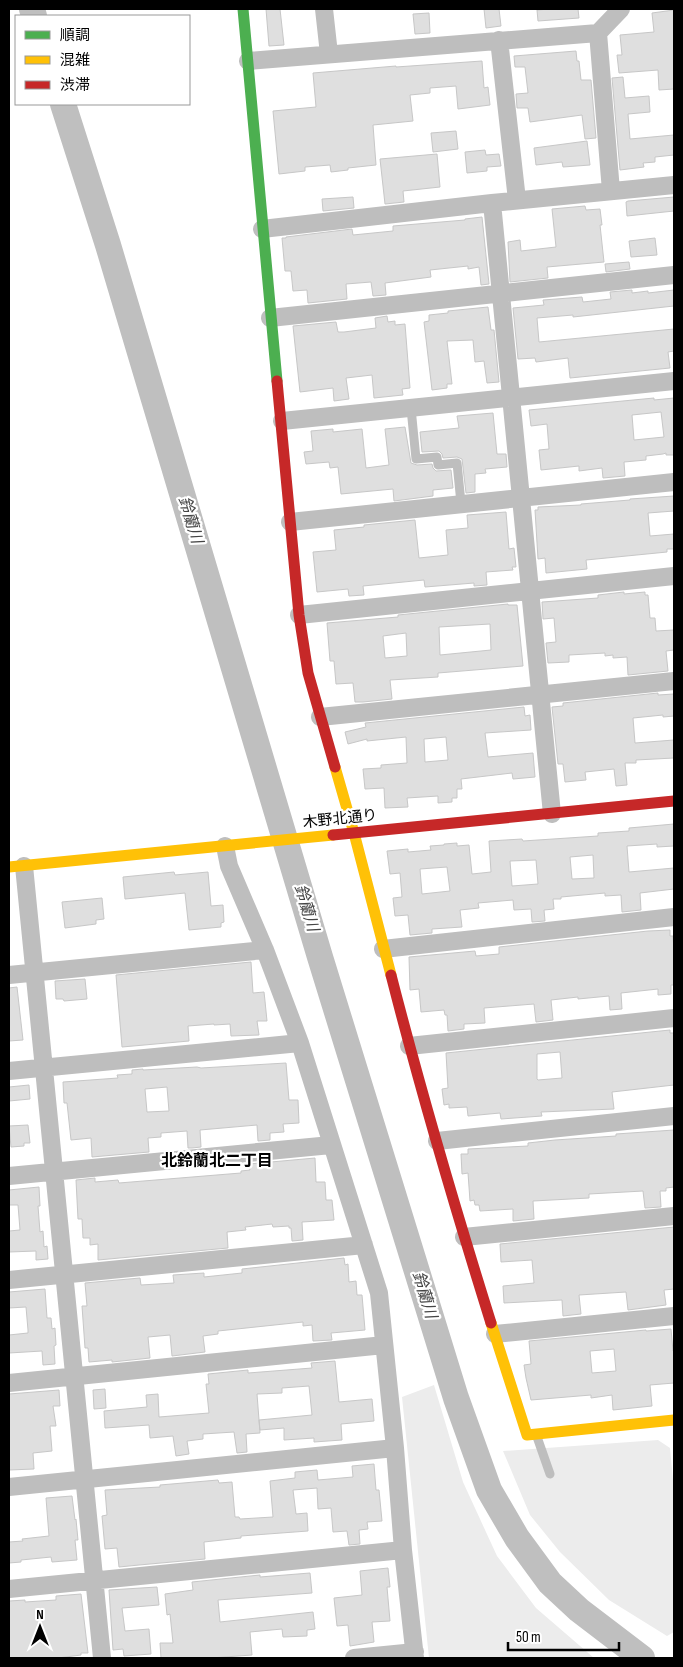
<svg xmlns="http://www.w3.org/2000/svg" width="683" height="1667" viewBox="0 0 683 1667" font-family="'Sofia Sans Condensed','Noto Sans JP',sans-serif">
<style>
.green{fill:#ececec}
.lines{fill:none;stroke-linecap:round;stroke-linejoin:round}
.river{stroke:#bfbfbf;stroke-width:26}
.building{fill:#dfdfdf;stroke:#c7c7c7;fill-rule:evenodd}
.lane{stroke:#bebebe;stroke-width:9}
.street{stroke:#bebebe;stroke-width:18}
.fast{stroke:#4caf50;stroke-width:11}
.slow{stroke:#ffc107;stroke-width:11}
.jam{stroke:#c62828;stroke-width:11}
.labels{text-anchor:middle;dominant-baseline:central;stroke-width:4.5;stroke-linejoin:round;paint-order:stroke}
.street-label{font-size:15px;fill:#000;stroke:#fff}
.water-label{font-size:16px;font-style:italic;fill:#444;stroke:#fff}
.neighbourhood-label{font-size:16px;font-weight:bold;fill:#000;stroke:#fff}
</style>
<rect width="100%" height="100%" fill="#fff"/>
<path class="green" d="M434 1385 463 1482 497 1556 536 1608 594 1658H429L402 1397Z
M658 1440 670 1448 674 1491V1632L667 1636 609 1600 560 1552 530 1515 503 1451Z"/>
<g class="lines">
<path class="river" d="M32 9 34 16
M63 104 108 245 320 957 456 1398 489 1490 517 1538 550 1583 579 1610 642 1658"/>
</g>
<path class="building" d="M266 9H280L284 45 269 46Z
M484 9H499L501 26 486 28Z
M550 9H578L579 18 538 21 537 10Z
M674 10V89L659 90 658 70 619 73 617 55H622L620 35 654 32 652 13Z
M429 13 430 33 415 34 413 14Z
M576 51 577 61H579L581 80H591L596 138 585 139 582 115 530 122 528 108H517L516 94 528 93 525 67H515L514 56Z
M482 61 484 88 488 87 490 105 458 109 456 86 430 88V93L410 95 413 121 373 125 376 165 348 168V170L331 172 330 165 305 167V171L279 174 273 111 316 107 313 73 396 66V67Z
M623 77 625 98 649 96 650 112 628 114 630 139 674 135V155L655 157V162L643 163 644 167 620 170 612 78Z
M456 131 458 149 433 152 431 133Z
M587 141 590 165 563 167 562 162 536 165 534 148Z
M485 150 486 155 499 154 501 166 487 167V171L467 173 465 152Z
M437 154 440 187 403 191 404 202 385 204 380 159Z
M353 197 354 208 323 211 322 199Z
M674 197V211L627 216 626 202 628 201Z
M585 206 586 210 600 209 602 225H600L604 262 547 267 548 278 510 282 508 242 520 240 521 251 556 247 552 209Z
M482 217 489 284 481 285 479 267 468 269V266L430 270 431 277 385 283 386 295 373 296 371 282 346 284 347 299 308 303 307 290 293 291 291 271H285L282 238H286V237L352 229 353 235 393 231V226L465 220V219Z
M655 238 657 255 631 257 629 241Z
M629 262 630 269 606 272 605 264Z
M632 290V293L648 291V293L674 290V306L573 317V315L537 318 539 342 674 329V351L668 352 670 368 570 378 568 358 536 362 535 358 518 359 513 308 544 305 543 300 582 297 583 302 611 299 610 292Z
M488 307 491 330H494L499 382 487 383 484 361 475 362 473 340 447 341 452 384H447V388L432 390 424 322 429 321V315L448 313V311Z
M387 316 388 322 395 321V325L405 324 410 388 402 389 403 395 374 398 372 375 346 378 349 399 334 401 333 388 300 392 293 326 336 322 338 332H344L376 328 375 318Z
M654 398V400L674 398V455H666V453L663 454 646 456V460L624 462 625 476 603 478 602 468 579 471V466L541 470 539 450 549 449 547 424 531 426 529 410ZM661 412 664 437 634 440 632 415Z
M493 413 497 454H506L507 467 485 469 486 473 475 474V492L466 493 462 459 457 457 443 458 442 454 439 451 422 452 420 432 459 428 457 416Z
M405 427 411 463 417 465 432 464 433 468 436 471 451 470 453 488 433 490V496L394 501 393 489 341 494 338 467 330 468 329 462 306 464 304 452 313 451 311 431 333 429V432L362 429 366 468 389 465 385 429Z
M674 496V511L648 513 650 536 674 534V549H667V552L586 560 587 569 546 573 545 558 538 559 535 510H538V507L581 505V504L630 500V499Z
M506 512 509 549 514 548 516 567H512L513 570 486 572 487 585 474 586V583L425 587 424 580 363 586 364 595 349 596 348 589 317 592 313 552 336 550 334 530 364 527V525L415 520 419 558 448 555 446 530 468 528 467 515Z
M624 592V594L645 592V595H648L650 618H655L656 631 674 630V650L666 651 668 671 628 675 627 657 613 658V655L605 656V653L569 655V662L548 663 546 643 556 642 554 618 543 619 542 602 598 598V595Z
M508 604V605H517L523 666 438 673V677L390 680 392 699 363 702H355L353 683 336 684 334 661H330L327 623 398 617V615ZM490 624 491 650 440 655 439 627ZM406 633 407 656 385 658 383 636Z
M658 693V695L674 694V716L663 717V715L633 718 635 743 674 740V758L636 760V763H625L627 785 616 786 614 769 585 772 586 780 565 782 563 764H558L552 707 563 706V703Z
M524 707 525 716 530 715 531 730 485 733 488 757 533 753 535 777 513 779 512 773 461 779 462 789H457V798H452V802L438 803V796L407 798 408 807 385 808 384 788 365 789 363 769 381 768V765L407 763 406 737 367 741V739L348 744 345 732 366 727 365 723ZM446 737 448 760 425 762 424 739Z
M674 824V846L657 847V844L627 846 629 872 674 868V889L640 893 641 910 622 912 621 895 605 896V893L561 897V899H553L554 909 544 910 545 921 532 922 531 909 514 910 513 900 478 903 479 908 460 910 462 927 432 929V933L410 935 408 915 395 916 393 898 402 897 400 873 390 874 387 851 408 849V852L431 850 430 846 444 845V844L457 843V846L469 845 472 874 491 872 489 841 522 839 523 841 598 836V833L629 831V828ZM593 855 594 878 572 879 570 857ZM536 860 538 884 512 886 510 861ZM447 867 450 891 422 894 420 869Z
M174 872 175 875 208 872 211 906 223 905 224 922 221 923V927L189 930 185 893 125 899 123 877Z
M102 898 104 919 96 920V924L65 928 62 902Z
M670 930V936H673L674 950V985H671V994L658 995V989L621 993 622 1009 610 1010 609 996 578 999V997L551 1000 553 1020 536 1022 534 1004 484 1008 485 1023 464 1024V1029L448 1031 447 1015H445L444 1010 421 1012 419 989 410 990 409 957 475 951 476 956 499 954V947L648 931Z
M251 962 253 993 264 992 265 1001 267 1021H257L259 1035 231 1036 230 1024 214 1025V1024L188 1026 189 1041 122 1047 116 975Z
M85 979 87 999 64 1001 63 999H56L55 981Z
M17 987 23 1040 9 1041V988Z
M670 1030V1033H674V1085L612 1092 614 1109 541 1112 542 1116 501 1119 500 1113 468 1116 467 1107 449 1108V1104L444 1105 442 1089 448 1088 446 1053ZM560 1052 562 1078 538 1080 537 1079V1054Z
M286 1063 289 1100H298L299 1123 283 1124 284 1132 270 1133V1140L258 1141 257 1125 200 1130 201 1147 192 1148H188L187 1131 161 1133V1137L148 1138 149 1152 92 1157 91 1138 71 1140 67 1103H64L63 1082 118 1078 117 1075 132 1074V1070L143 1069V1070L197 1067 201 1068ZM167 1087 169 1111 147 1112 145 1089Z
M29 1085 30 1099 9 1101V1087Z
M28 1125 30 1143H24V1146L11 1147 9 1126Z
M674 1130V1187L666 1188V1191H660L661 1207 645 1208 643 1191 589 1194V1198L533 1201 534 1219 513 1221V1209L480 1211 479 1205H475L474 1200 470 1201 468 1173 462 1174 461 1154H468V1149L528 1146V1143L555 1140 616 1136V1134Z
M315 1158 316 1182H325L326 1200H332L334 1220 302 1222 303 1240 292 1241 291 1228H289V1226L273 1227 272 1224 245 1227 246 1230 227 1232 228 1248 98 1260V1244L90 1245V1238H83L82 1219H78L76 1180 95 1178V1182L118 1180 119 1183 241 1173V1171L250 1170 249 1164Z
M39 1187 40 1206H38L40 1232 43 1231 44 1247 47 1246 48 1259 36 1260V1251L9 1252V1231L20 1230 18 1205H9V1190Z
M674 1227V1289L664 1290 666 1305 628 1310 626 1292 579 1295 581 1314 563 1316 562 1300 504 1303 503 1286 534 1283 532 1260 501 1262 500 1244Z
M344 1258 345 1265 348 1264 349 1282 356 1281 357 1295H362L365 1330 331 1333 332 1340 313 1341 312 1325 303 1326V1322L218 1331V1334L203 1336 205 1352 172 1356 170 1335 148 1337 150 1358 112 1362V1360L89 1362 88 1348H85L82 1306H87L85 1283 140 1278 141 1285 174 1283 173 1275 204 1273V1277L242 1273V1269Z
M45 1289 47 1318H51L52 1329 55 1328 56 1345 54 1346 55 1364 43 1365 42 1351 9 1353V1335L28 1333V1330L26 1307 9 1308V1292Z
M671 1329 673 1351H674V1383L650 1385 652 1406 613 1410 612 1395 591 1398V1395L531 1400 526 1378 524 1365 531 1364 529 1341 646 1330V1331ZM614 1349 616 1371 592 1373 590 1351Z
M335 1361 339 1402 372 1399 374 1421 341 1424 342 1440 314 1442V1438L284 1440V1428L260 1430 259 1420 312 1415 309 1386 282 1388V1393L257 1394 260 1433 246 1434 247 1452 237 1453 234 1432 203 1434V1439L187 1441 189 1454 176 1456 173 1436 150 1438 149 1425 105 1428 104 1411 147 1407 146 1395 158 1394 159 1417 209 1413 206 1384H209L208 1374 248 1370V1373L312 1368 311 1363Z
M105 1389 106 1408 94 1409 93 1390Z
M59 1390 60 1406H53L56 1426H50L52 1451 33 1453 34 1469 9 1470V1394Z
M374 1464 376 1490H379L382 1521 367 1522 368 1529 359 1530 360 1544 349 1545 347 1531 333 1532 331 1508 318 1509 317 1488 293 1490 296 1514 307 1513 308 1531 241 1536V1538L204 1542 205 1559 139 1565 119 1567 117 1548 105 1549 102 1516 107 1515 105 1490 160 1487V1485L218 1480 219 1483 232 1482 235 1517H239L240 1519 273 1517 270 1481 295 1478V1472L317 1470 318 1480 353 1477 352 1466Z
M72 1496 75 1520 76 1519 78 1540H75L77 1560 52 1562 51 1557 21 1560V1562L9 1563V1542L23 1541 22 1539 49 1536 46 1498Z
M388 1568 390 1587H387L390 1621 372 1622 374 1642 350 1646 348 1625 337 1626 334 1598 362 1595 360 1571Z
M310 1573 312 1593 218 1600 220 1622 313 1612 315 1629 307 1630V1636L283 1637 282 1629 250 1632 252 1655 211 1658H161L160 1643H173L170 1614 167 1615 165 1594 193 1590 192 1582 260 1575V1577Z
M157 1587 159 1605 122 1608 125 1631 149 1629 151 1654 124 1656 123 1649 113 1650 109 1590Z
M81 1594 88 1653H81V1655L58 1658H9V1601L25 1600V1602L56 1600V1596Z"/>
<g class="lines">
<path class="lane" d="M411 408 416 459 437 457 438 465 457 463 461 503
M536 1434 550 1474"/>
<path class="street" d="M324 9 329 54
M598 33 611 191
M499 40 517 200
M248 61 598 33 621 9
M492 203 552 814
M262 229 492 203 674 185
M270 318 674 275
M282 421 674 381
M290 522 674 482
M299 615 674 576
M320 717 674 681
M225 846 229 866 265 950 300 1043 379 1293 395 1448 403 1550 415 1658
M24 866 102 1658
M383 949 674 917
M9 975 265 950
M409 1046 674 1018
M9 1071 300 1043
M437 1141 674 1116
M9 1176 331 1145
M464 1237 674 1216
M9 1280 364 1245
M495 1334 674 1316
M9 1383 384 1345
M9 1487 395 1448
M9 1589 403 1550
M354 1658 415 1652"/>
<path class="fast" d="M243 9 277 381"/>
<path class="slow" d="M335 767 354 833 391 975
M9 867 333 835
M491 1323 527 1435 674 1420"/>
<path class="jam" d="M277 381 299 615 308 673 335 767
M333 835 674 801
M391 975C421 1092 455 1208 491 1323"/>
</g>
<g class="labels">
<g class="street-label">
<text transform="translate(340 819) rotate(-6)">木野北通り</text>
</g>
<g class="water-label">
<text transform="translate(190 520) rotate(73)">鈴蘭川</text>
<text transform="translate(306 908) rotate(73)">鈴蘭川</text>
<text transform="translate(424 1295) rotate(73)">鈴蘭川</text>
</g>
<g class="neighbourhood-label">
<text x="217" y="1161">北鈴蘭北二丁目</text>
</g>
</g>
<rect width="683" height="1667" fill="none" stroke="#000000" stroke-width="20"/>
<rect x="15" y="15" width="175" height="90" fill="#ffffff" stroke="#999999"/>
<rect x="25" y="31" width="25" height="8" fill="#4caf50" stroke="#999999"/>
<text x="60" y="40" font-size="15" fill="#000000">順調</text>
<rect x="25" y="56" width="25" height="8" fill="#ffc107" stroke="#999999"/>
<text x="60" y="65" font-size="15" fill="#000000">混雑</text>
<rect x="25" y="81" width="25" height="8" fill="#c62828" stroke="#999999"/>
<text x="60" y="90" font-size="15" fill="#000000">渋滞</text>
<g transform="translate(40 1627)" stroke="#ffffff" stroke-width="4" paint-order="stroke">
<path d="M0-4L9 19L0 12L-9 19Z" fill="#000000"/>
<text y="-8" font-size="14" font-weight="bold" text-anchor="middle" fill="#000000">N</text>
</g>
<path d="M508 1642v8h111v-8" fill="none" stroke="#000000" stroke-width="2.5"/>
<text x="516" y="1642" font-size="15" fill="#000000" stroke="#ffffff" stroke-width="4" paint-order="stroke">50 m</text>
</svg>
